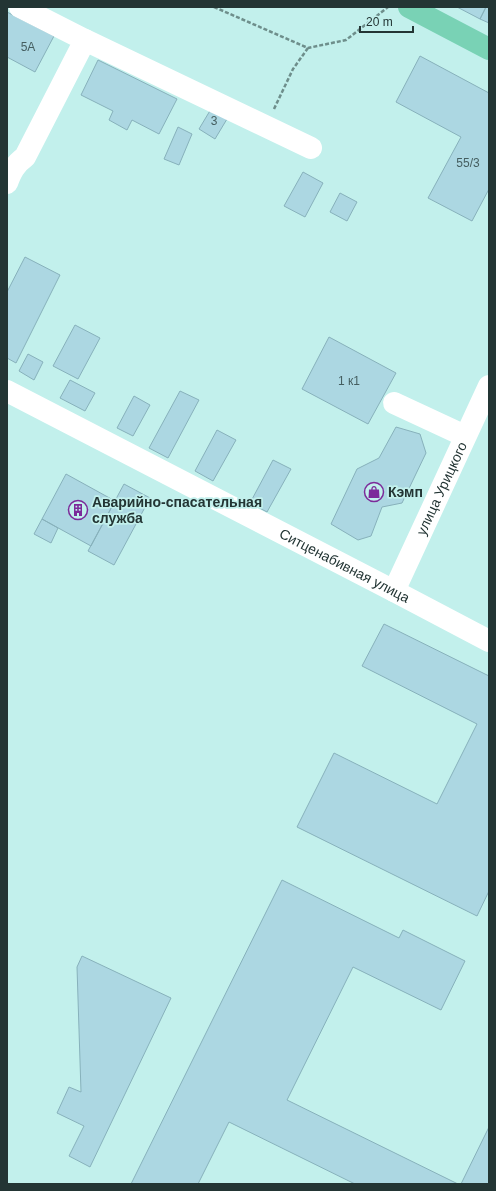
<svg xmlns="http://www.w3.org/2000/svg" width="496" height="1191" viewBox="0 0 496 1191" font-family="Helvetica,sans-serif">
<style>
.building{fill:#acd7e2;stroke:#87b1bb}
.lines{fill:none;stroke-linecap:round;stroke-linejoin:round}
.path{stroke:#6e8e8b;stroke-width:2.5;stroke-dasharray:4 2;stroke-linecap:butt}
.minor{stroke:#fff;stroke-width:22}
.major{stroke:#79d2b5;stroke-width:22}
.labels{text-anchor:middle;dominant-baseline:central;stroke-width:3.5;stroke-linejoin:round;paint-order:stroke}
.number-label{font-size:12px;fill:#455e60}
.street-label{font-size:14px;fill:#233534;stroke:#c2f0ec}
.poi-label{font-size:14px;font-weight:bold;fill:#233534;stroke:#c2f0ec;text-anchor:start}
</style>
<rect width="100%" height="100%" fill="#c2f0ec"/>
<path class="building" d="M457 7H486L480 19Z
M486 7H489V23L480 19Z
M7 12 54 36 35 72 7 57Z
M420 56 489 93V189L472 221 428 198 461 137 396 102Z
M98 60 177 99 159 134 132 120 127 130 109 120 113 111 81 95Z
M214 104 230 114 215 139 199 129Z
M178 127 192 134 179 165 164 159Z
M303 172 323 183 305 217 284 206Z
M340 193 357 202 347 221 330 212Z
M25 257 60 275 16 363 7 358V292Z
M75 325 100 338 78 379 53 366Z
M329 337 396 373 368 424 302 389Z
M28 354 43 362 34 380 19 371Z
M70 380 95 393 85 411 60 398Z
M180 391 199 400 168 458 149 448Z
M134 396 150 405 133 436 117 428Z
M396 427 420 434 426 453 402 503 382 507 371 536 358 540 331 524 357 469 379 458Z
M217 430 236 440 213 481 195 471Z
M273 460 291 469 267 512 250 503Z
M66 474 115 501 91 546 42 519Z
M124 484 150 498 114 565 88 551Z
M42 519 58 528 51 543 34 534Z
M384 624 489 676V891L477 916 297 827 334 753 437 804 477 724 362 666Z
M282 880 399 938 403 930 465 961 441 1010 353 967 287 1100 458 1184H355L229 1122 198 1184H131Z
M82 956 171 998 90 1167 69 1156 84 1126 57 1113 69 1087 81 1092 77 967Z
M489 1127V1184H461Z"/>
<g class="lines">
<path class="path" d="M214 7 308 48 346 40 388 7
M274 109 293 69 308 48"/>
<g class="minor">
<path d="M85 40 311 148"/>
<path d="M7 183C11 172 15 164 25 157L85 40 20 7"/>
<path id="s1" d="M7 391 394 591 489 641"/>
<path d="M394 403 465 436"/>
<path id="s2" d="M394 591 489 386"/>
</g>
<path class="major" d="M409 7 489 49"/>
</g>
<defs>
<symbol id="shop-ring" viewBox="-11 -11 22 22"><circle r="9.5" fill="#c2f0ec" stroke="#7c2a9a" stroke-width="1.5"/><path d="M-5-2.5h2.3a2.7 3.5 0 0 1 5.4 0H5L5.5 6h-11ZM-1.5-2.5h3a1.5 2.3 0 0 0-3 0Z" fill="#7c2a9a"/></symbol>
<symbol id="building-ring" viewBox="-11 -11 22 22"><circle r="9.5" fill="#c2f0ec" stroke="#7c2a9a" stroke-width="1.5"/><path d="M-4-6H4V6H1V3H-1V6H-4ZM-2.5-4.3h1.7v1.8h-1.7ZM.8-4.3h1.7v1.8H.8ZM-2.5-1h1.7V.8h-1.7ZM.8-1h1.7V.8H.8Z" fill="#7c2a9a"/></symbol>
</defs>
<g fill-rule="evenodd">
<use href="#shop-ring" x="363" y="481" width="22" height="22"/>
<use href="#building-ring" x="67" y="499" width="22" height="22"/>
</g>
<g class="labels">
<g class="number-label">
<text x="28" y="47">5А</text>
<text x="214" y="121">3</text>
<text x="468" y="163">55/3</text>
<text x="349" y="381">1 к1</text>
</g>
<g class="street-label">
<text stroke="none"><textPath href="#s2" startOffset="113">улица Урицкого</textPath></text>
<text stroke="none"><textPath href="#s1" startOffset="380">Ситценабивная улица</textPath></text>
</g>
<g class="poi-label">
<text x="388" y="492">Кэмп</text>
<text x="92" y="502">Аварийно-спасательная<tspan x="92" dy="16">служба</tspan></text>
</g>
</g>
<rect width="496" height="1191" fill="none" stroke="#233534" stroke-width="16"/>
<path d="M360 26v6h53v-6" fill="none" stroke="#233534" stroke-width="2"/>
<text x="366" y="26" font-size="12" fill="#233534" stroke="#c2f0ec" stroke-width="3" paint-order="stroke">20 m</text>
</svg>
